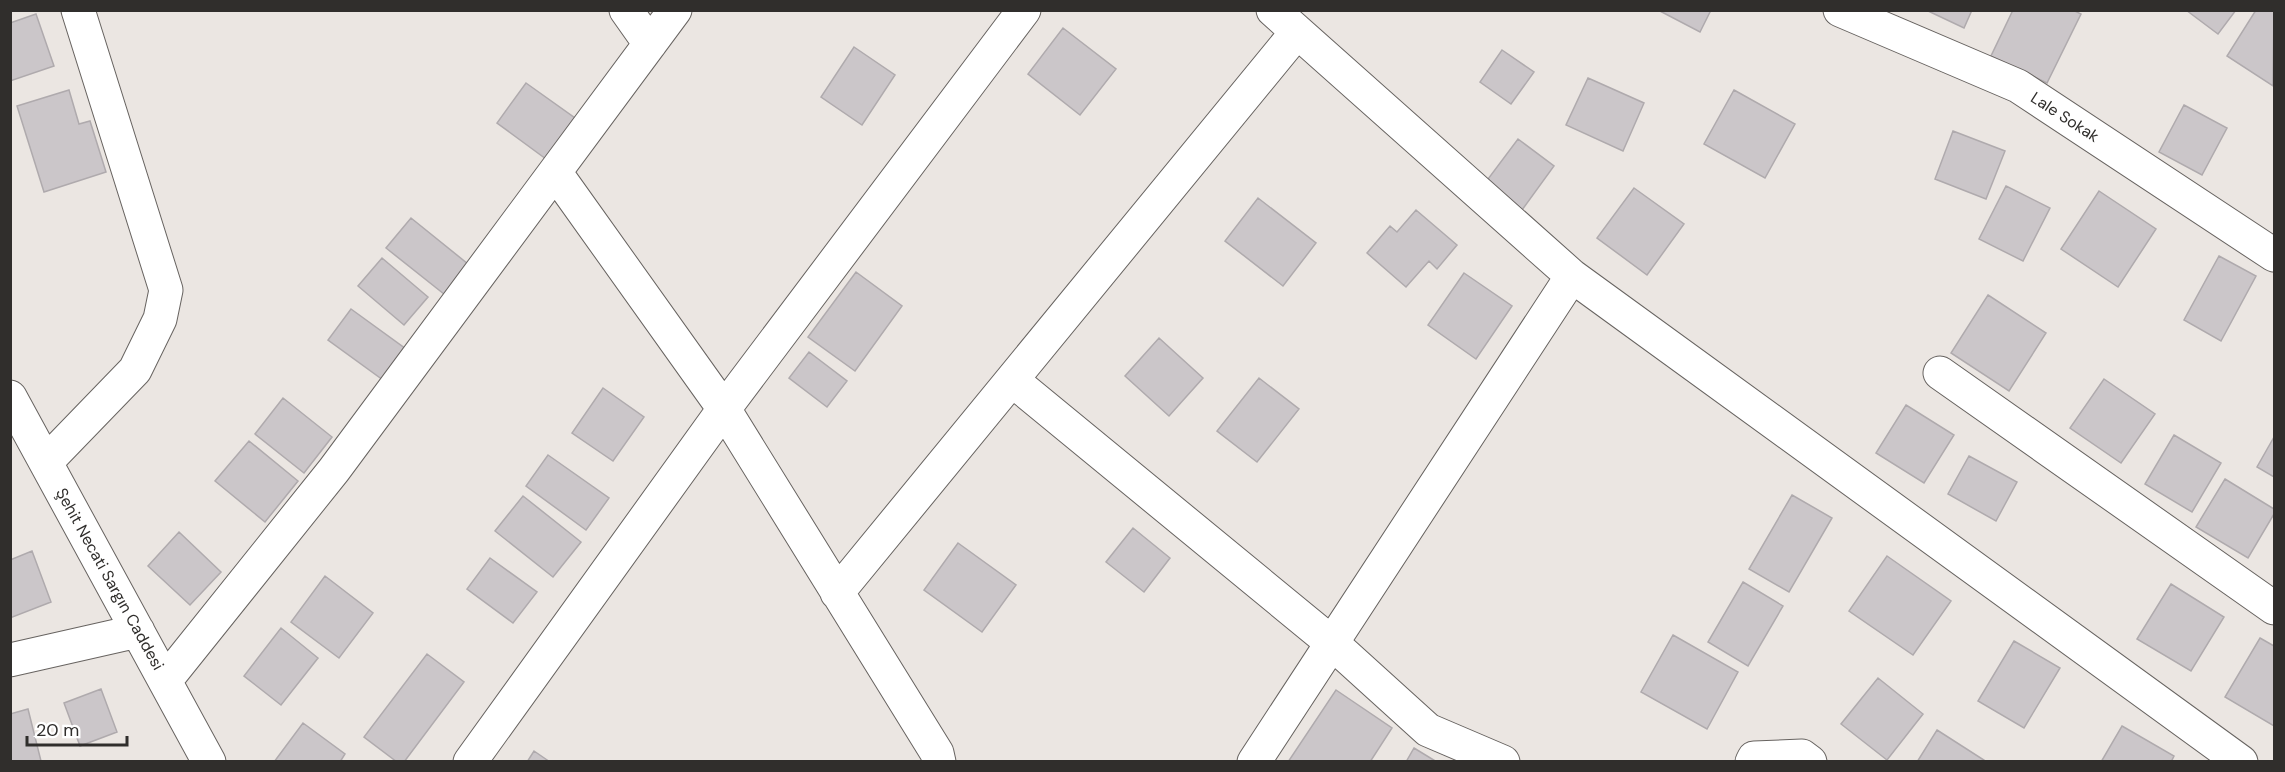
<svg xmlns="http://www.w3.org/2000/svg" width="2285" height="772" viewBox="0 0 2285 772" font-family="'DM Sans',sans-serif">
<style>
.building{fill:#cbc6c9;stroke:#afaaad;stroke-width:1.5}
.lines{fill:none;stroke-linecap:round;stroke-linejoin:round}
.minor-casing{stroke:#676360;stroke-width:35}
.minor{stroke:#fff;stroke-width:33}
.labels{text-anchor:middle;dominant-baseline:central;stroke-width:4.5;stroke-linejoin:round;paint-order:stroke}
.street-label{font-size:16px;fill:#302e2c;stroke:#fff}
</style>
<rect width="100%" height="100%" fill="#ebe6e2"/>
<path class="building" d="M1658 10H1711L1700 32Z
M1926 10H1972L1964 28Z
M2013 10H2073L2081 14 2047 83 1991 56Z
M2186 10H2236L2218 34Z
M2256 10H2274L2273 86 2227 56Z
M36 14 54 66 10 81V23Z
M1063 28 1116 69 1080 115 1028 74Z
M854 47 895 75 862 125 821 97Z
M1502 50 1534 72 1511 104 1480 82Z
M1588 78 1644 103 1623 151 1566 125Z
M526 83 575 118 546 159 497 123Z
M69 90 79 124 90 121 106 172 44 192 17 106Z
M1734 90 1795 124 1765 178 1704 144Z
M2184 105 2227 128 2202 175 2159 152Z
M1953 131 2005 151 1986 199 1935 179Z
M1518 139 1554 166 1522 210 1485 183Z
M2006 186 2050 208 2023 261 1979 239Z
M1634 188 1684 224 1647 275 1597 238Z
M2099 191 2156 229 2118 287 2061 249Z
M1258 198 1316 243 1283 286 1225 241Z
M1416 210 1457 245 1437 269 1429 261 1406 287 1367 253 1390 226 1397 232Z
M411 218 473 268 449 298 386 248Z
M2219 256 2256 276 2221 341 2184 320Z
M382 258 428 297 404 325 358 286Z
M856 272 902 306 855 371 808 337Z
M1464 273 1512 306 1476 359 1428 325Z
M1988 295 2046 333 2009 391 1951 353Z
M351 309 406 349 383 380 328 340Z
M1159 338 1203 378 1169 416 1125 376Z
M809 352 847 381 827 407 789 378Z
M1259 378 1299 409 1257 462 1217 431Z
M2104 379 2155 414 2121 463 2070 428Z
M603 388 644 417 613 461 572 433Z
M283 398 332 437 304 473 255 434Z
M1906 405 1954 435 1924 483 1876 453Z
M2174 435 2221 463 2192 512 2145 484Z
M2274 437V477L2257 467Z
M249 441 298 481 265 522 215 481Z
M548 455 609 498 586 530 526 486Z
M1969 456 2017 482 1996 521 1948 494Z
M2225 479 2274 509V514L2248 558 2196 527Z
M1792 495 1832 518 1789 592 1749 569Z
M523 496 581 542 553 577 495 531Z
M1133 528 1170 558 1144 592 1106 562Z
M179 532 221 572 190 605 148 566Z
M958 543 1016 585 982 632 924 590Z
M32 551 51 602 10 618V560Z
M1887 556 1951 601 1913 655 1849 611Z
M490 558 537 592 513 623 467 589Z
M325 576 373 613 339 658 291 622Z
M1743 582 1783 606 1748 666 1708 642Z
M2171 584 2224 617 2191 671 2137 639Z
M281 628 318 658 281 705 244 676Z
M1673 635 1738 672 1707 729 1641 692Z
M2260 638 2274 646V726L2225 697Z
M2014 641 2060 668 2024 728 1978 701Z
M427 654 464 682 404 762H397L364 737Z
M1878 678 1923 714 1887 760 1841 724Z
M101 689 117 732 80 746 64 703Z
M1336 690 1392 728 1370 762H1288Z
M28 709 41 761 10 762V714Z
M303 723 345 754 340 762H274Z
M2122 726 2174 756 2171 762H2101Z
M1937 730 1987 762H1917Z
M1414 748 1437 762H1406Z
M534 751 550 762H527Z"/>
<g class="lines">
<defs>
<path id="minor" d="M626 10 650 44
M1273 10 1572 276 2241 762
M1840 10 2018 86 2274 255
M555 172 724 409 937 753 939 762
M1940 373 2274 608
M1012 380 1332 643 1428 730 1503 762
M10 397 209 762
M46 462 135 370 160 319 166 290 78 10
M837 593 1297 32
M10 660 138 631
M165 681 334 470 675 10
M470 762 724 409 1024 10
M1254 762 1572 276
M1752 762 1754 758 1802 756 1810 762"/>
</defs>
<use href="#minor" class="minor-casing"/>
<use href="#minor" class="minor"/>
</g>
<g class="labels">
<g class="street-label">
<text transform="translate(2065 117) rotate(33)">Lale Sokak</text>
<text transform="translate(110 579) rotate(61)">Şehit Necati Sargın Caddesi</text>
</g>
</g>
<rect width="2285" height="772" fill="none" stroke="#302e2c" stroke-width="24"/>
<path d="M27 736v9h100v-9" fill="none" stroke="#302e2c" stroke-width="3"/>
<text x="36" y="736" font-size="18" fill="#302e2c" stroke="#ffffff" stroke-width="4.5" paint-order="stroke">20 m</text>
</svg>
